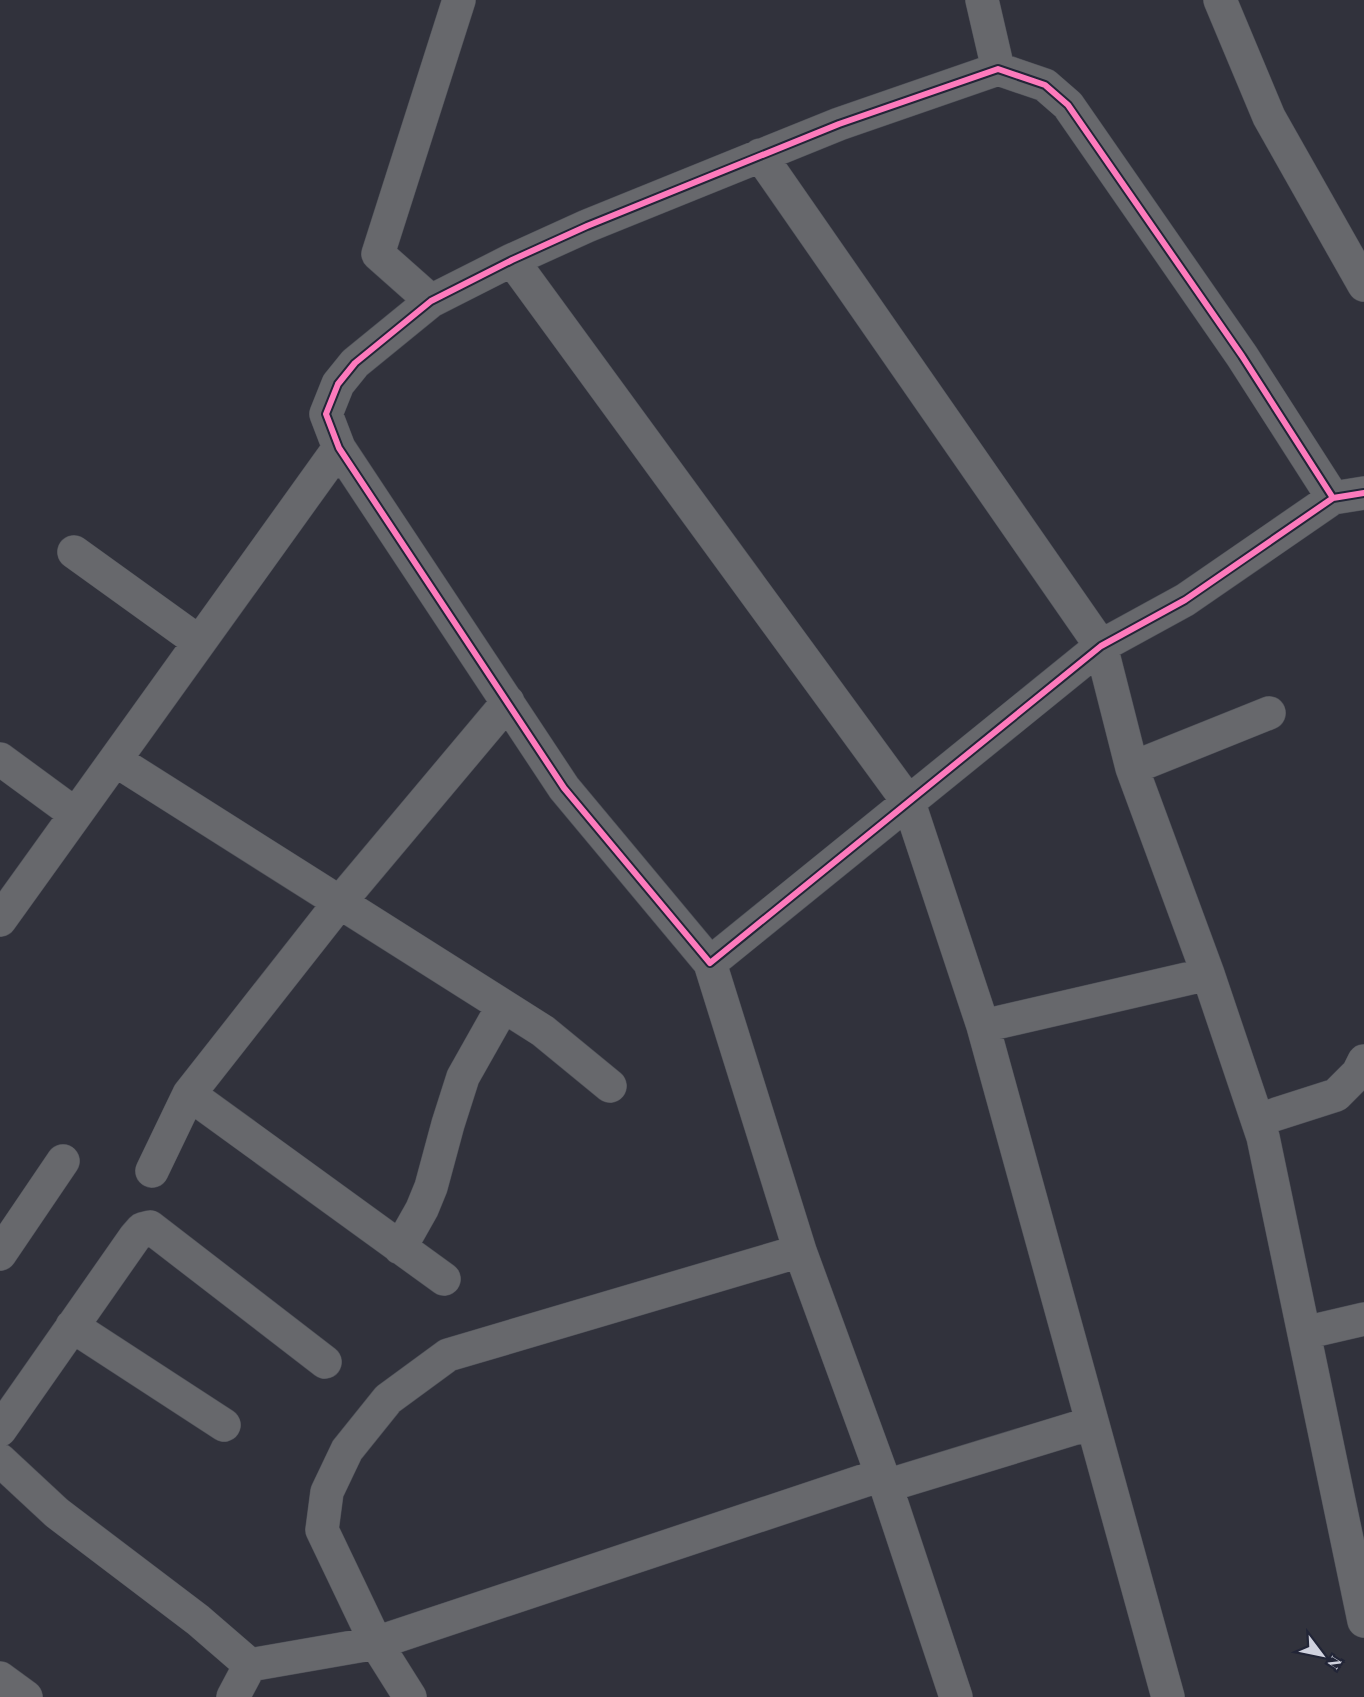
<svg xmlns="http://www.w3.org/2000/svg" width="1364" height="1697" viewBox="0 0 1364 1697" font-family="'Playfair Display',serif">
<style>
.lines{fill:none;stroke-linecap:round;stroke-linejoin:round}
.minor-casing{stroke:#4e5058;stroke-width:34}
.minor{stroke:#67686c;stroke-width:33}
.cycleway-casing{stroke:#222537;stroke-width:10}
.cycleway{stroke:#fd7abc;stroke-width:6}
</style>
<rect width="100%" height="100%" fill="#31323c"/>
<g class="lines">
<defs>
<path id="minor" d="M982 0 998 69
M1220 0 1269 117 1364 285
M760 155 1101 646 1132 768 1208 974 1263 1137 1364 1621
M512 260 909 803 983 1026 1168 1697
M431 301 378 254 459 0
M1333 498 1242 356 1068 105 1045 85 998 69 839 124 587 226 512 260 431 301 355 363 338 384 326 414 339 448 564 788 710 963 1101 646 1185 600 1333 498 1364 493
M74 552 199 642
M0 759 75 814
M115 760 543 1031 610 1086
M1132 768 1269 713
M0 920 339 448
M983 1026 1208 974
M189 1094 444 1279
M1258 1120 1336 1095 1358 1073 1364 1061
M152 1171 189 1094 340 902 508 702
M400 1248 422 1209 431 1187 448 1124 463 1077 503 1006
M800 1251 886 1486 956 1697
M0 1254 63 1161
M72 1326 224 1425
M1304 1333 1364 1319
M0 1430 135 1237 142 1229 150 1227 325 1362
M0 1460 57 1513 198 1620 250 1665 233 1697
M886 1486 1092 1423
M250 1665 376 1643 322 1530 327 1492 347 1450 388 1399 448 1355 800 1251 710 963
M0 1678 26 1697
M410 1697 376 1643 881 1475"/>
</defs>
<use href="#minor" class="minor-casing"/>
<use href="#minor" class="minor"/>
<defs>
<path id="cycleway" d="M1333 498 1242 356 1068 105 1045 85 998 69 839 124 587 226 512 260 431 301 355 363 338 384 326 414 339 448 564 788 710 963 1101 646 1185 600 1333 498 1364 493"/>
</defs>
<use href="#cycleway" class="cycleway-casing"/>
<use href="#cycleway" class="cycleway"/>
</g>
<g transform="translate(1322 1655) rotate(122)" stroke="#222537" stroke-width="4.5" paint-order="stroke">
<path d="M0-4.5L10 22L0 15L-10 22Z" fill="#d0d2de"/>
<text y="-9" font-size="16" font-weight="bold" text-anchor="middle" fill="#d0d2de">N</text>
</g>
</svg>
